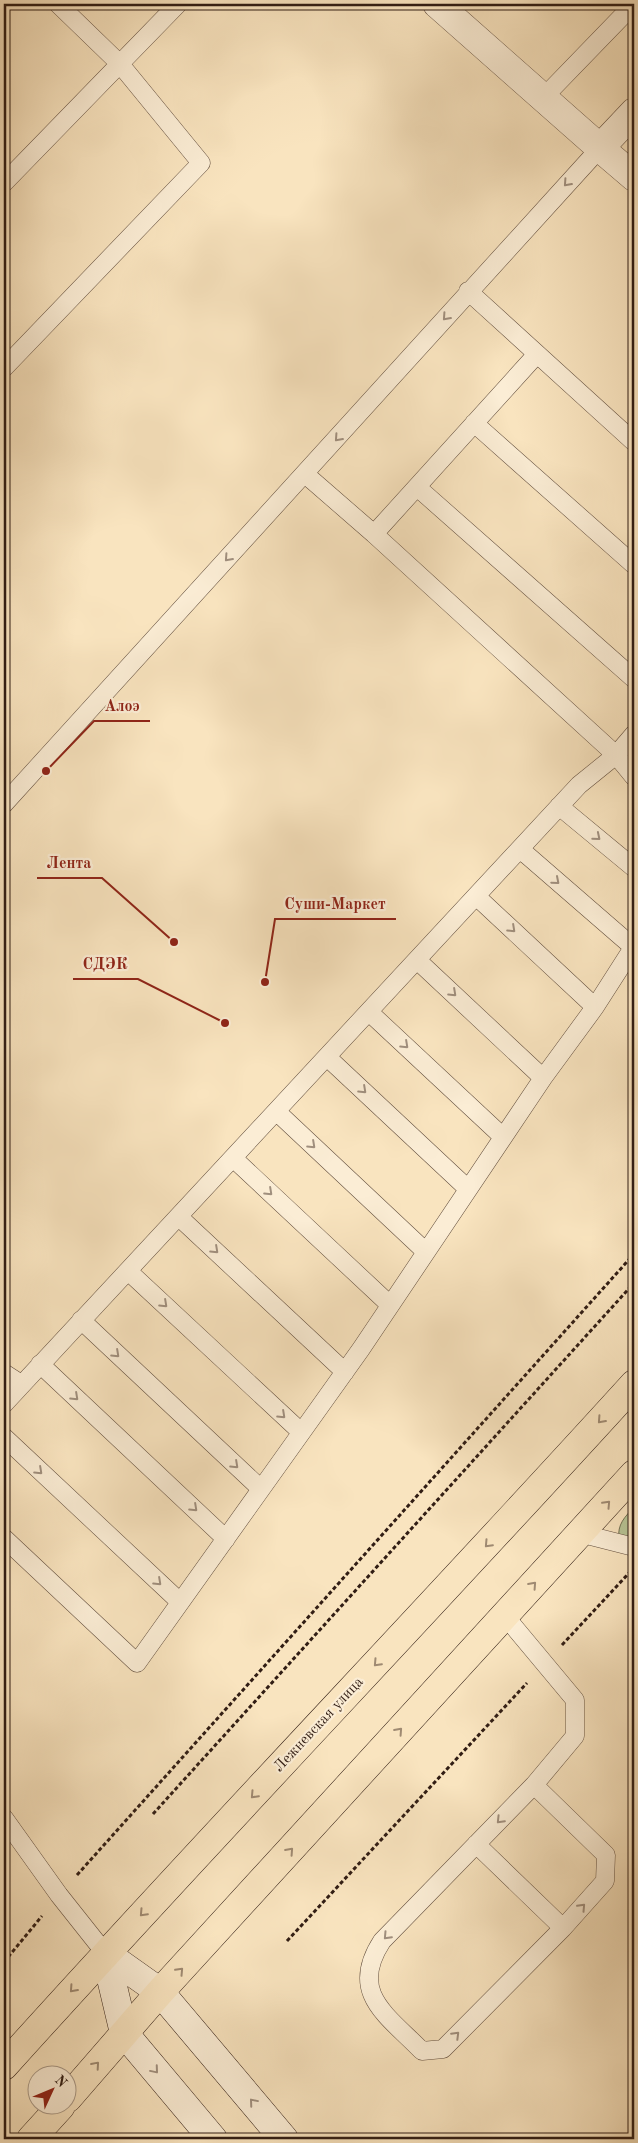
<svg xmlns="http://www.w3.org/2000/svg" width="638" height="2143" viewBox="0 0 638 2143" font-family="'Old Standard TT',serif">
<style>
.green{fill:#b8c596;stroke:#747155}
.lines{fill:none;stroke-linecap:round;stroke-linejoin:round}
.service-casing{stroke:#634f3f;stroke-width:19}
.minor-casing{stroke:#634f3f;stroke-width:29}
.tertiary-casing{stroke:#634f3f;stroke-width:29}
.secondary-casing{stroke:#311d14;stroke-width:29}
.trunk-casing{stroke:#311d14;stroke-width:29}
.path{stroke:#311d14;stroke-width:3;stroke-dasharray:4 2.5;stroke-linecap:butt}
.service{stroke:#fbedd5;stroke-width:18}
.minor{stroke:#fbedd5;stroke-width:28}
.tertiary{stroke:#fbedd5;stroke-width:28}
.secondary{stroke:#fbedd5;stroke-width:28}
.trunk{stroke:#f9e4bf;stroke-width:28}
.oneway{stroke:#a08f7e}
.oneway2{stroke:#9f8a72}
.labels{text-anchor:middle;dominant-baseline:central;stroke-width:4.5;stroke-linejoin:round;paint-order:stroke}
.street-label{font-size:15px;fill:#311d14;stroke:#fbedd5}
.leader{fill:none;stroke:#8f2418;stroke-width:2}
.callout-dot{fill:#8f2418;stroke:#fbedd5;stroke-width:2}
.callout-label{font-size:16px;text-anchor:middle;font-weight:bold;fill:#8f2418;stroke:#fbedd5;stroke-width:4.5;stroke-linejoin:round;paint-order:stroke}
</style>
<rect width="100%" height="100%" fill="#f9e4bf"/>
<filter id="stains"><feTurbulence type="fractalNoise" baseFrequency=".004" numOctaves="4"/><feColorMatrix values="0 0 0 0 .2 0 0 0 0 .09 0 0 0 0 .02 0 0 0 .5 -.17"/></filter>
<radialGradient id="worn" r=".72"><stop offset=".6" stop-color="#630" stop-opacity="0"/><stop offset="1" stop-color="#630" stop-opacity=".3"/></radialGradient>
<path class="green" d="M634 1507V1547L619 1539C617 1524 625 1517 634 1507Z"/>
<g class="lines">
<defs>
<path id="service" d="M544 97 634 4
M4 183 178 4
M468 291 634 442
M4 368 201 163 120 64 58 4
M474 423 634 565
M305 474 374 534 616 755 634 777
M417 487 634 679
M374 534 537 354
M4 804 600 148
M559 806 634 868
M520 849 633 947
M476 896 595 1007
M417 960 543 1078
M369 1012 503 1137
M327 1057 468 1189
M277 1112 426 1252
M233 1158 390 1305
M179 1217 345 1372
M128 1271 301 1432
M81 1320 261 1489
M40 1364 226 1539
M4 1373 21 1384
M4 1404 579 785 616 755 634 734
M4 1437 180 1602
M579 1533 634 1547
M4 1538 137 1663 361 1349 543 1078 595 1007 634 946
M505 1616 575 1700V1736L534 1785 382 1941C348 1993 387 2015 422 2051L443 2049 563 1928 605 1881 606 1855 534 1785
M4 1818 59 1895 105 1953
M476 1844 563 1928"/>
<path id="minor" d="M437 4 600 148 634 112"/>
<path id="tertiary" d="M600 148 634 177"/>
<path id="secondary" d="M105 1953 160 1992 284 2139
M105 1953 124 2033 213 2139"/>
<path id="trunk" d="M4 2066C211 1836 426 1613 634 1384
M68 2098 160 1992 634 1474
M31 2139 61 2106"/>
</defs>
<use href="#service" class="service-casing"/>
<use href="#minor" class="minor-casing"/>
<use href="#tertiary" class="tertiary-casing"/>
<use href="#secondary" class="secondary-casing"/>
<use href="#trunk" class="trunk-casing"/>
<path class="path" d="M562 1645 629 1573
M153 1814 634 1283
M77 1875 634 1254
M287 1941 527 1683
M4 1962 42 1916"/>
<use href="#service" class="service"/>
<use href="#minor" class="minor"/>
<use href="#tertiary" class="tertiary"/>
<use href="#secondary" class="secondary"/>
<use href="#trunk" class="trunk"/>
</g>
<defs><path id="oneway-chevron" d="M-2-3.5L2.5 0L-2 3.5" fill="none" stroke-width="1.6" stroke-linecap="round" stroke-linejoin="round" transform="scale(1.25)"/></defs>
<g class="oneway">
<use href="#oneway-chevron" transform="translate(567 183) rotate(132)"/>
<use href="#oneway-chevron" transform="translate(446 317) rotate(132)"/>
<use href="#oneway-chevron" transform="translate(338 438) rotate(132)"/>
<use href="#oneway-chevron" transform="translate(228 558) rotate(132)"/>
<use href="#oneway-chevron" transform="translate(597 837) rotate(40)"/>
<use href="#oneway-chevron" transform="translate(556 881) rotate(41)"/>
<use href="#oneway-chevron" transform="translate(512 929) rotate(43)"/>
<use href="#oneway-chevron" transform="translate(453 993) rotate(43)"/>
<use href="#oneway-chevron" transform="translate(405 1045) rotate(43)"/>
<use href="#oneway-chevron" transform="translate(363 1090) rotate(43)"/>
<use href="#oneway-chevron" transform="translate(312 1145) rotate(43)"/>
<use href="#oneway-chevron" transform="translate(269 1192) rotate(43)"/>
<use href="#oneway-chevron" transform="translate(215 1250) rotate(43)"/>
<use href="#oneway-chevron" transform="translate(164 1304) rotate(43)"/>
<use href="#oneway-chevron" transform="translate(116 1354) rotate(43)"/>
<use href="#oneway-chevron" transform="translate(75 1397) rotate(43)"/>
<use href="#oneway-chevron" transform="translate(282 1415) rotate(43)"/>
<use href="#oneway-chevron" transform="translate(235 1465) rotate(43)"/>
<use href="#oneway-chevron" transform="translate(39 1471) rotate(43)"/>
<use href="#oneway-chevron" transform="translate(194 1508) rotate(43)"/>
<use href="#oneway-chevron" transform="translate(158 1582) rotate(43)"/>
<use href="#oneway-chevron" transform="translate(500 1820) rotate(134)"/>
<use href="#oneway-chevron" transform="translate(582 1907) rotate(-47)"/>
<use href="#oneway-chevron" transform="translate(387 1936) rotate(133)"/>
<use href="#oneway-chevron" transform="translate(456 2035) rotate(-45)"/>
<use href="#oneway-chevron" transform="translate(155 2070) rotate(50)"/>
<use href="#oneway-chevron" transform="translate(253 2102) rotate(-130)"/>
</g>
<g class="oneway2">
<use href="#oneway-chevron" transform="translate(601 1420) rotate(132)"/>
<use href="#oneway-chevron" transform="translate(607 1504) rotate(-47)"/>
<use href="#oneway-chevron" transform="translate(488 1544) rotate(133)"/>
<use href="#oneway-chevron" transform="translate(533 1585) rotate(-48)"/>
<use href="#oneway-chevron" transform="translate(377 1663) rotate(133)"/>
<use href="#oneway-chevron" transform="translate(399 1731) rotate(-48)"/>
<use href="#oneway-chevron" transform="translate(254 1795) rotate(133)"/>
<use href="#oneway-chevron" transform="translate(290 1851) rotate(-48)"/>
<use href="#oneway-chevron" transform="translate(143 1913) rotate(133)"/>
<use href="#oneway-chevron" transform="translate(180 1971) rotate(-47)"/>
<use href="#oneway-chevron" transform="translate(73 1989) rotate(132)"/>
<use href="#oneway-chevron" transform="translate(96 2065) rotate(-49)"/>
</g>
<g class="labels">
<g class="street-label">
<text transform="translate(319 1725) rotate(-47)">Лежневская улица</text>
</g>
</g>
<path class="leader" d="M46 771L94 721H150M174 942L102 878H37M265 982L275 919H396M225 1023L138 979H73"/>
<g class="callout-dot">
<circle cx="46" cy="771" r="5"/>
<circle cx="174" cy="942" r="5"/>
<circle cx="265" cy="982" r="5"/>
<circle cx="225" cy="1023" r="5"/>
</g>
<g class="callout-label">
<text x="122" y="711">Алоэ</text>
<text x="69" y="868">Лента</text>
<text x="335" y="909">Суши-Маркет</text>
<text x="105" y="969">СДЭК</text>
</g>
<rect width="638" height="2143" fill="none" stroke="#f9e4bf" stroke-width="20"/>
<rect x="5" y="5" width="628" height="2133" fill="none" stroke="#311d14" stroke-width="2.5"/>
<rect x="10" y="10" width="618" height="2123" fill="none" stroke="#311d14"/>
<g transform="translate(52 2090) rotate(46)"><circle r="24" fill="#fbedd5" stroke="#aa9a88"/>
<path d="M0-4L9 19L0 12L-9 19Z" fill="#8f2418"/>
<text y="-8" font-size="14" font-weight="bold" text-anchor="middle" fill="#311d14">N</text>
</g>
<rect width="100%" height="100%" filter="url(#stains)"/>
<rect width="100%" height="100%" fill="url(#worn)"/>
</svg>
